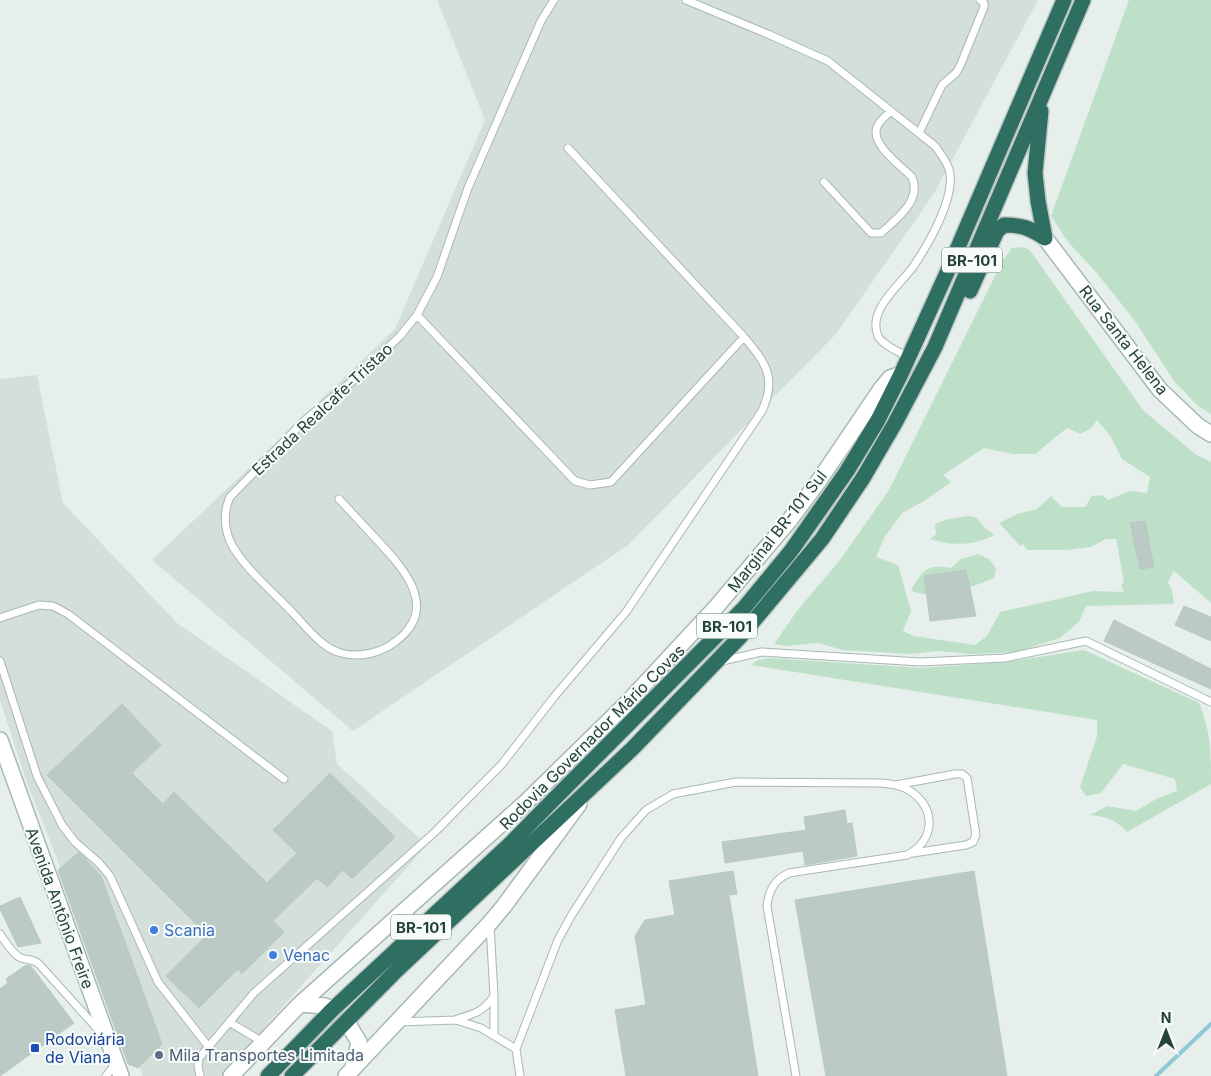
<svg xmlns="http://www.w3.org/2000/svg" width="1211" height="1076" viewBox="0 0 1211 1076" font-family="Inter,sans-serif">
<style>
.built{fill:#d4dfda}
.green{fill:#bfe0c8;fill-rule:evenodd}
.lines{fill:none;stroke-linecap:round;stroke-linejoin:round}
.stream{stroke:#8ec9d4;stroke-width:4}
.building{fill:#bbcac4;stroke:#b8c9c2}
.service-casing{stroke:#a8b8b2;stroke-width:9}
.tertiary-casing{stroke:#a8b8b2;stroke-width:18}
.motorway-casing{stroke:#c2cac8;stroke-width:18}
.service{stroke:#fff;stroke-width:7}
.tertiary{stroke:#fff;stroke-width:15}
.motorway{stroke:#2f6f62;stroke-width:15}
.shop-dot{fill:#3f7fe0;stroke:#f7fbf9;stroke-width:2}
.transit-dot{fill:#1a4fb4;stroke:#f7fbf9;stroke-width:2}
.service-dot{fill:#5c6f8a;stroke:#f7fbf9;stroke-width:2}
.labels{text-anchor:middle;dominant-baseline:central;stroke-width:4;stroke-linejoin:round;paint-order:stroke}
.shield{fill:#f7fbf9;stroke:#637a73;stroke-width:1}
.shield-label{font-size:15px;font-weight:bold;fill:#24423a}
.street-label{font-size:16px;fill:#24423a;stroke:#f7fbf9}
.shop-label{font-size:16px;fill:#366cbe;stroke:#f7fbf9;text-anchor:start}
.transit-label{font-size:16px;fill:#164399;stroke:#f7fbf9;text-anchor:start}
.service-label{font-size:16px;fill:#4e5e75;stroke:#f7fbf9;text-anchor:start}
</style>
<rect width="100%" height="100%" fill="#e6efeb"/>
<path class="built" d="M437 0H1038L935 192 836 334 627 546 353 731 152 560 395 329 485 120Z
M37 375 63 503 177 623 332 731 337 764 427 845 221 1076H143L27 783 0 700V379Z"/>
<path class="green" d="M1129 0H1211V414L1198 406 1174 381 1135 321 1096 272 1068 242 1051 216Z
M1020 247 1029 249 1143 410 1195 454 1211 462V603L1174 571 1168 582 1172 590 1174 604 1086 606 1079 622 1060 638 1017 652 971 654 939 651 910 654 843 650 818 643 786 646 774 644 797 611 840 560 889 490 1003 260 1012 248ZM1097 420 1111 437 1122 459 1150 477 1147 493 1130 491 1108 500 1102 495 1092 496 1085 507H1062L1051 496 1037 509 1017 514 999 523 1020 546 1023 544 1027 550H1065L1091 547 1106 539H1116L1124 582 1121 585 1124 592 1093 591 1000 612 987 636 975 645 913 636 903 631 911 611 898 565 876 557 884 538 902 513 924 501 951 482 943 475 984 448 1013 454H1035L1067 428 1080 434 1090 429Z
M969 516 977 518 982 525 994 535C973 546 952 546 930 539L936 534 935 524 948 519Z
M978 554 989 559 996 568 994 578C972 587 933 603 911 590 923 570 927 564 951 568L961 559Z
M1084 650 1199 703C1211 731 1211 753 1211 784L1127 832C1115 819 1107 817 1090 815L1107 806 1136 811 1156 799 1177 791 1175 779 1123 764 1101 793 1086 796 1080 787 1097 736V720L751 665 758 660 769 658 921 668 1006 662Z"/>
<g class="lines">
<path class="stream" d="M1156 1076 1211 1024"/>
</g>
<path class="building" d="M1145 521 1154 567 1140 569 1130 523Z
M966 570 976 616 930 621 924 576Z
M1184 606 1211 617V641L1175 625Z
M1114 620 1211 669V689L1104 641Z
M122 704 161 745 132 773 163 804 174 792 267 883 297 853 273 830 330 773 395 837 352 879 343 870 327 887 317 878 273 921 284 932 242 974 238 969 199 1008 166 976 207 935 47 775Z
M845 810 847 824 852 823 857 856 805 865 803 851 725 863 722 842 806 830 804 817Z
M79 852 101 876 162 1044 138 1068 128 1064 58 870Z
M733 871 737 894 729 895 758 1076H626L615 1010 646 1005 635 936 645 920 675 915 669 881Z
M974 871 1007 1076H826L795 900Z
M20 897 41 943 18 947 0 909V906Z
M26 965 31 966 74 1023 0 1076V989L8 983 6 979Z"/>
<g class="lines">
<defs>
<path id="service" d="M686 0 770 35 828 61 935 146C941 154 946 161 949 169 957 196 928 245 913 267 900 285 867 310 878 336 882 345 900 352 909 358
M919 133 942 85 956 73 960 66 984 7V3L980 0
M824 182 871 233H881C897 218 922 201 912 177 901 166 870 144 877 127 879 121 886 116 890 112
M417 315 575 481 590 485 611 482 744 337
M339 499C352 513 365 527 378 541 405 570 440 609 395 642 381 653 359 658 341 653 334 651 327 647 321 642 310 633 300 620 290 610 272 591 240 564 230 541 224 526 223 512 230 497L305 420 355 379 400 336 417 315 437 277 468 188 541 21 554 0
M0 618 39 605 53 606 68 614 284 779
M0 661 37 776 62 825 75 842 99 863 110 876 158 982 208 1046
M722 661 761 652 920 662 1005 658 1086 641 1211 702
M896 785 955 774H962L967 778 976 835 973 842 966 845 913 853
M490 925 494 996V1035
M0 934C5 941 11 952 19 957 26 961 32 958 39 964L102 1034
M457 1019C474 1014 483 1012 494 996
M229 1022 263 1042
M399 1022 456 1020 481 1028 516 1049 520 1076
M516 1049 558 940 571 916 621 838 646 810 673 794 736 782 880 783C890 784 901 785 910 791 937 808 935 841 907 855L789 873C774 880 769 890 767 906L796 1076
M106 1076 116 1063
M200 1076 198 1066 199 1058 254 993 435 832 502 764 554 697 626 612 762 411C777 378 766 363 744 337L568 148"/>
<path id="tertiary" d="M1045 238 1160 390 1198 426 1211 434
M0 740 121 1076
M300 1004 325 1006 331 1008
M348 1024 359 1042 353 1067
M231 1076 300 1004 526 802 626 704 717 606 789 521 818 482 881 389 890 378 901 374
M346 1076 489 924 504 906 579 804"/>
<path id="motorway" d="M1041 111 1035 173 1038 201 1045 238
M970 291 997 231 1004 225C1022 225 1030 228 1045 238
M268 1076 332 1010 510 844 569 784 744 608 791 551 847 471 878 420 901 374 950 266 1064 0
M292 1076 396 971 632 749 740 637 822 539 863 478 895 423 935 347 1083 0"/>
</defs>
<use href="#service" class="service-casing"/>
<use href="#tertiary" class="tertiary-casing"/>
<use href="#motorway" class="motorway-casing"/>
<use href="#service" class="service"/>
<use href="#tertiary" class="tertiary"/>
<use href="#motorway" class="motorway"/>
</g>
<g class="shop-dot">
<circle cx="154" cy="930" r="5"/>
<circle cx="273" cy="955" r="5"/>
</g>
<rect class="transit-dot" x="30" y="1043" width="10" height="10" rx="2.5"/>
<circle class="service-dot" cx="159" cy="1055" r="5"/>
<g class="labels">
<g class="shield">
<rect x="942" y="247.5" width="60" height="25" rx="4"/>
<rect x="697" y="613.5" width="60" height="25" rx="4"/>
<rect x="391" y="914.5" width="60" height="25" rx="4"/>
</g>
<g class="shield-label">
<text x="972" y="260">BR-101</text>
<text x="727" y="626">BR-101</text>
<text x="421" y="927">BR-101</text>
</g>
<g class="street-label">
<text transform="translate(1124 340) rotate(52)">Rua Santa Helena</text>
<text transform="translate(322 409) rotate(-43)">Estrada Realcafe-Tristao</text>
<text transform="translate(777 531) rotate(-52)">Marginal BR-101 Sul</text>
<text transform="translate(592 737) rotate(-45)">Rodovia Governador Mário Covas</text>
<text transform="translate(60 908) rotate(70)">Avenida Antônio Freire</text>
</g>
<g class="shop-label">
<text x="164" y="930">Scania</text>
<text x="283" y="955">Venac</text>
</g>
<g class="transit-label">
<text x="45" y="1039">Rodoviária<tspan x="45" dy="18">de Viana</tspan></text>
</g>
<g class="service-label">
<text x="169" y="1055">Mila Transportes Limitada</text>
</g>
</g>
<g transform="translate(1166 1031)" stroke="#f7fbf9" stroke-width="4" paint-order="stroke">
<path d="M0-4L9 19L0 12L-9 19Z" fill="#24423a"/>
<text y="-8" font-size="14" font-weight="bold" text-anchor="middle" fill="#24423a">N</text>
</g>
</svg>
